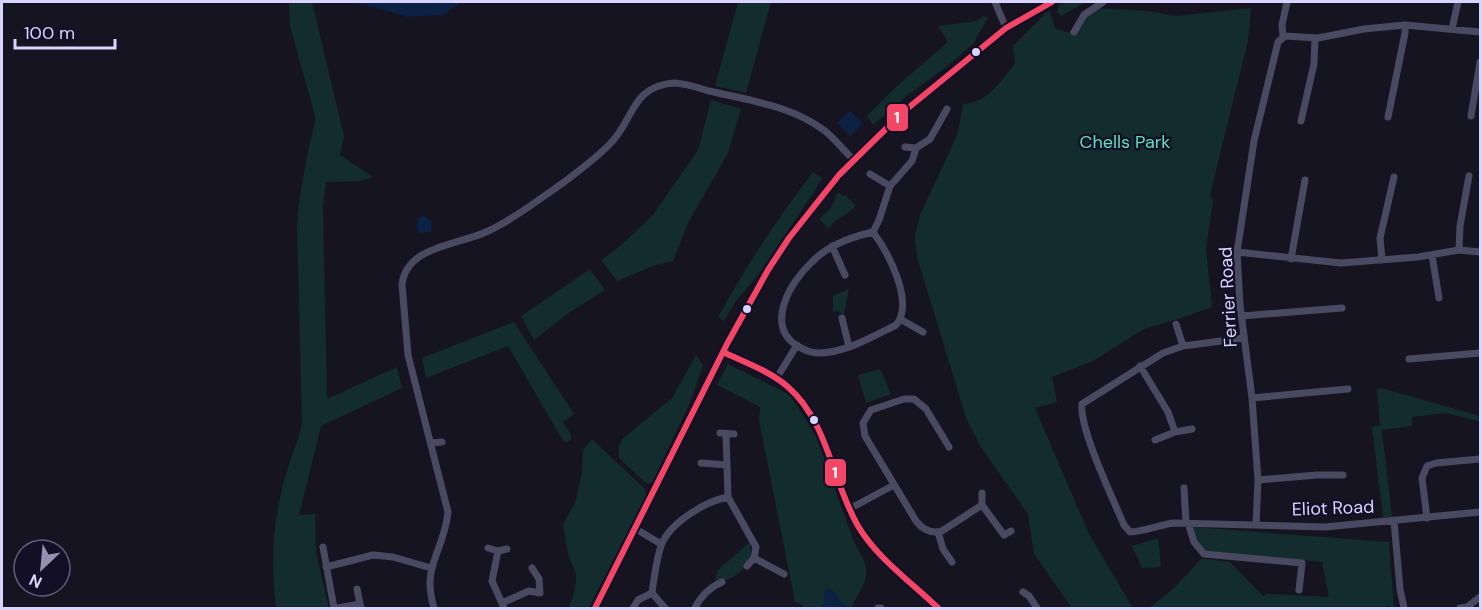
<svg xmlns="http://www.w3.org/2000/svg" width="1482" height="610" viewBox="0 0 1482 610" font-family="'DM Sans',sans-serif">
<style>
.green{fill:#132c2d}
.water{fill:#0d2144}
.lines{fill:none;stroke-linecap:round;stroke-linejoin:round}
.minor{stroke:#4a4962;stroke-width:7}
.bus-1-casing{stroke:#130f26;stroke-width:10}
.bus-1{stroke:#f34667;stroke-width:6}
.bus-dot{fill:#d9d4ff;stroke:#130f26;stroke-width:2}
.labels{text-anchor:middle;dominant-baseline:central;stroke-width:4.5;stroke-linejoin:round;paint-order:stroke}
.park-label{font-size:18px;fill:#5fe0c0;stroke:#130f26}
.street-label{font-size:18px;fill:#d9d4ff;stroke:#130f26}
.line-badge{stroke:#130f26;stroke-width:2}
.badge-label{font-size:16px;text-anchor:middle;font-weight:bold;fill:#fff}
</style>
<rect width="100%" height="100%" fill="#161421"/>
<path class="green" d="M289 2H312L344 136 340 155 373 177 359 181 326 182 323 205 327 399 397 367 402 388 321 426 299 515 315 514 316 552 329 608H276C270 555 273 516 289 464 294 450 299 438 302 424L297 225C299 198 304 173 309 146 311 135 316 126 315 115L290 27Z
M738 2H771L746 93 715 86Z
M1067 2H1086L1061 16 1057 12 1059 5Z
M1095 8 1147 11 1176 16 1251 8 1248 41 1210 195 1213 201 1206 249 1212 307 1178 319 1144 329 1093 361 1052 377 1057 402 1035 408 1089 534 1133 608H1072L1034 554 1028 514 982 449 966 418 917 257 915 236 920 215 952 146 958 132 963 104C988 103 1000 81 1015 64L1013 46 1049 10 1055 28 1069 33Z
M983 16 988 18 973 44 945 68 905 97 873 125 867 116 896 87 948 42 938 26 976 21Z
M711 100 741 109 728 153 689 221 673 261 653 266 617 281 601 260 619 247 653 215 698 150Z
M813 172 822 178 815 190 759 274 736 301 724 321 718 317C746 266 778 218 813 172Z
M838 192 843 196 846 195 850 200 856 205C848 216 834 218 829 229L819 219 830 209Z
M590 269 605 290 570 312 534 340 521 316Z
M849 289 844 315 838 311 833 312V296Z
M514 322 574 414 563 422 571 435V440L567 442 563 441 508 346 426 378 422 358Z
M696 355 703 365 690 403 652 483 647 484 619 458V447L622 439 672 398Z
M728 364 790 395 816 436 854 542C873 572 868 579 851 607L845 606 830 588 824 592V603L821 608H804L801 604 795 602 759 420 760 407 717 385Z
M880 369 891 394 866 403 858 375Z
M1381 388 1480 416V421H1478L1445 413 1412 417V426L1382 430 1392 517H1383L1372 427 1380 425 1377 389Z
M592 439 645 489 647 494 589 608H568L573 598 576 581V574L568 554 563 524 575 503 582 473 583 450Z
M1193 527 1389 542 1394 608 1386 606V608H1149L1173 589 1201 559H1205L1230 562 1263 596 1268 594 1329 597 1322 562 1205 551 1197 541Z
M1158 538 1161 567 1142 568 1132 546Z
M750 542 751 558C741 572 733 582 715 580L718 570Z"/>
<path class="water" d="M355 2H459V4L442 15 408 17Z
M850 111 863 123 850 136 837 123Z
M424 216 432 222 431 232 419 233 417 227 419 217Z
M830 588 845 606 842 608H821L824 603V592Z"/>
<g class="lines">
<path class="minor" d="M995 2 1006 28
M1452 29 1458 2
M1074 32 1084 15 1103 2
M1283 36 1282 25 1287 2
M1471 116 1480 62
M1388 117 1405 33V25
M1301 121 1314 64 1315 38
M905 147 916 148
M870 174 890 186
M873 232C888 252 915 303 896 325 872 337 845 353 818 353 810 353 802 349 796 345 765 324 791 281 812 262 828 245 851 237 873 232Z
M873 232 879 220 890 186 912 161 916 148 930 139 947 109
M832 246 845 275
M1459 250 1460 226 1469 176
M1237 252 1341 263 1418 257 1459 250 1480 252
M1432 255 1439 298
M1291 259 1305 180
M1382 260 1380 238 1394 177
M1242 316 1342 308
M842 318 849 347
M900 319 923 332
M1176 324 1183 346
M1244 338 1183 346 1163 353 1082 404C1079 428 1113 499 1124 525L1130 532C1145 531 1159 525 1174 523L1325 527 1480 512
M723 352C745 363 769 372 788 387 827 420 832 483 858 526 875 555 914 584 938 608
M1409 359 1480 353
M1140 366 1168 412 1175 432
M776 379 797 345
M1252 398 1348 389
M720 433 734 434
M726 434 728 497 756 547 754 558 747 566
M1155 440 1175 432 1192 429
M431 443 442 442
M949 447 926 409 914 399H904L871 410 863 423 865 436 916 521C923 530 931 534 942 531L982 505V493
M701 463 727 465
M1258 480 1317 475H1343
M1184 488 1186 523
M982 505 1004 535 1011 531
M849 509 894 485
M1427 518 1422 478 1427 466 1436 463 1480 459
M1394 521 1400 589 1404 608
M1188 523 1194 542 1204 554 1302 563 1299 590
M1256 525 1258 480 1252 398 1240 305 1237 252 1254 141 1278 42 1285 36 1318 38 1364 29 1405 25 1480 32
M636 529 661 544
M938 532 943 549 952 562
M323 547 334 608
M488 548 498 551 507 549
M498 551 492 581 504 608
M754 558 784 574
M326 567 373 555 393 557 431 568
M357 589 361 608
M1023 592 1029 596 1037 608
M502 603 529 591 540 593 539 579 532 568
M338 608 360 604
M434 608C421 565 444 552 448 512L408 355 402 284C407 246 458 245 486 232 505 224 523 211 540 199 562 184 589 164 608 146 634 122 630 86 674 83 685 83 699 88 709 91 748 100 793 106 825 131 835 139 844 151 854 160
M595 608 727 344 768 270 789 238 839 175 902 113 1006 28 1052 2
M633 608 638 600 652 593
M665 608 652 593C654 578 656 561 661 546 669 523 706 501 728 497
M695 608C701 596 710 587 722 582
M878 608H881
M1460 608 1467 607 1480 597"/>
<defs>
<path id="bus-1" d="M723 352C744 362 770 371 788 387 828 422 832 481 858 526 877 558 911 582 938 608
M595 608 727 344 768 270 789 238 839 175 902 113 1006 28 1052 2"/>
</defs>
<use href="#bus-1" class="bus-1-casing"/>
<use href="#bus-1" class="bus-1"/>
</g>
<g class="bus-dot">
<circle cx="976" cy="52" r="5"/>
<circle cx="747" cy="309" r="5"/>
<circle cx="814" cy="420" r="5"/>
</g>
<g class="labels">
<g class="park-label">
<text x="1125" y="142">Chells Park</text>
</g>
<g class="street-label">
<text transform="translate(1228 297) rotate(-93)">Ferrier Road</text>
<text transform="translate(1333 508) rotate(-2)">Eliot Road</text>
</g>
</g>
<g class="line-badge">
<rect x="886" y="103" width="23" height="29" rx="6" fill="#f34667"/>
<rect x="824" y="458" width="23" height="29" rx="6" fill="#f34667"/>
</g>
<g class="badge-label">
<text x="897" y="123">1</text>
<text x="835" y="478">1</text>
</g>
<rect width="1482" height="610" fill="none" stroke="#d9d4ff" stroke-width="6"/>
<g transform="translate(42 568) rotate(206)"><circle r="28" fill="#130f26" stroke="#625e7d" stroke-width="1.5"/>
<path d="M0-4.5L10 22L0 15L-10 22Z" fill="#9591b1"/>
<text y="-9" font-size="16" font-weight="bold" text-anchor="middle" fill="#d9d4ff">N</text>
</g>
<path d="M15 39v9h100v-9" fill="none" stroke="#d9d4ff" stroke-width="3"/>
<text x="24" y="39" font-size="18" fill="#d9d4ff" stroke="#130f26" stroke-width="4.5" paint-order="stroke">100 m</text>
</svg>
